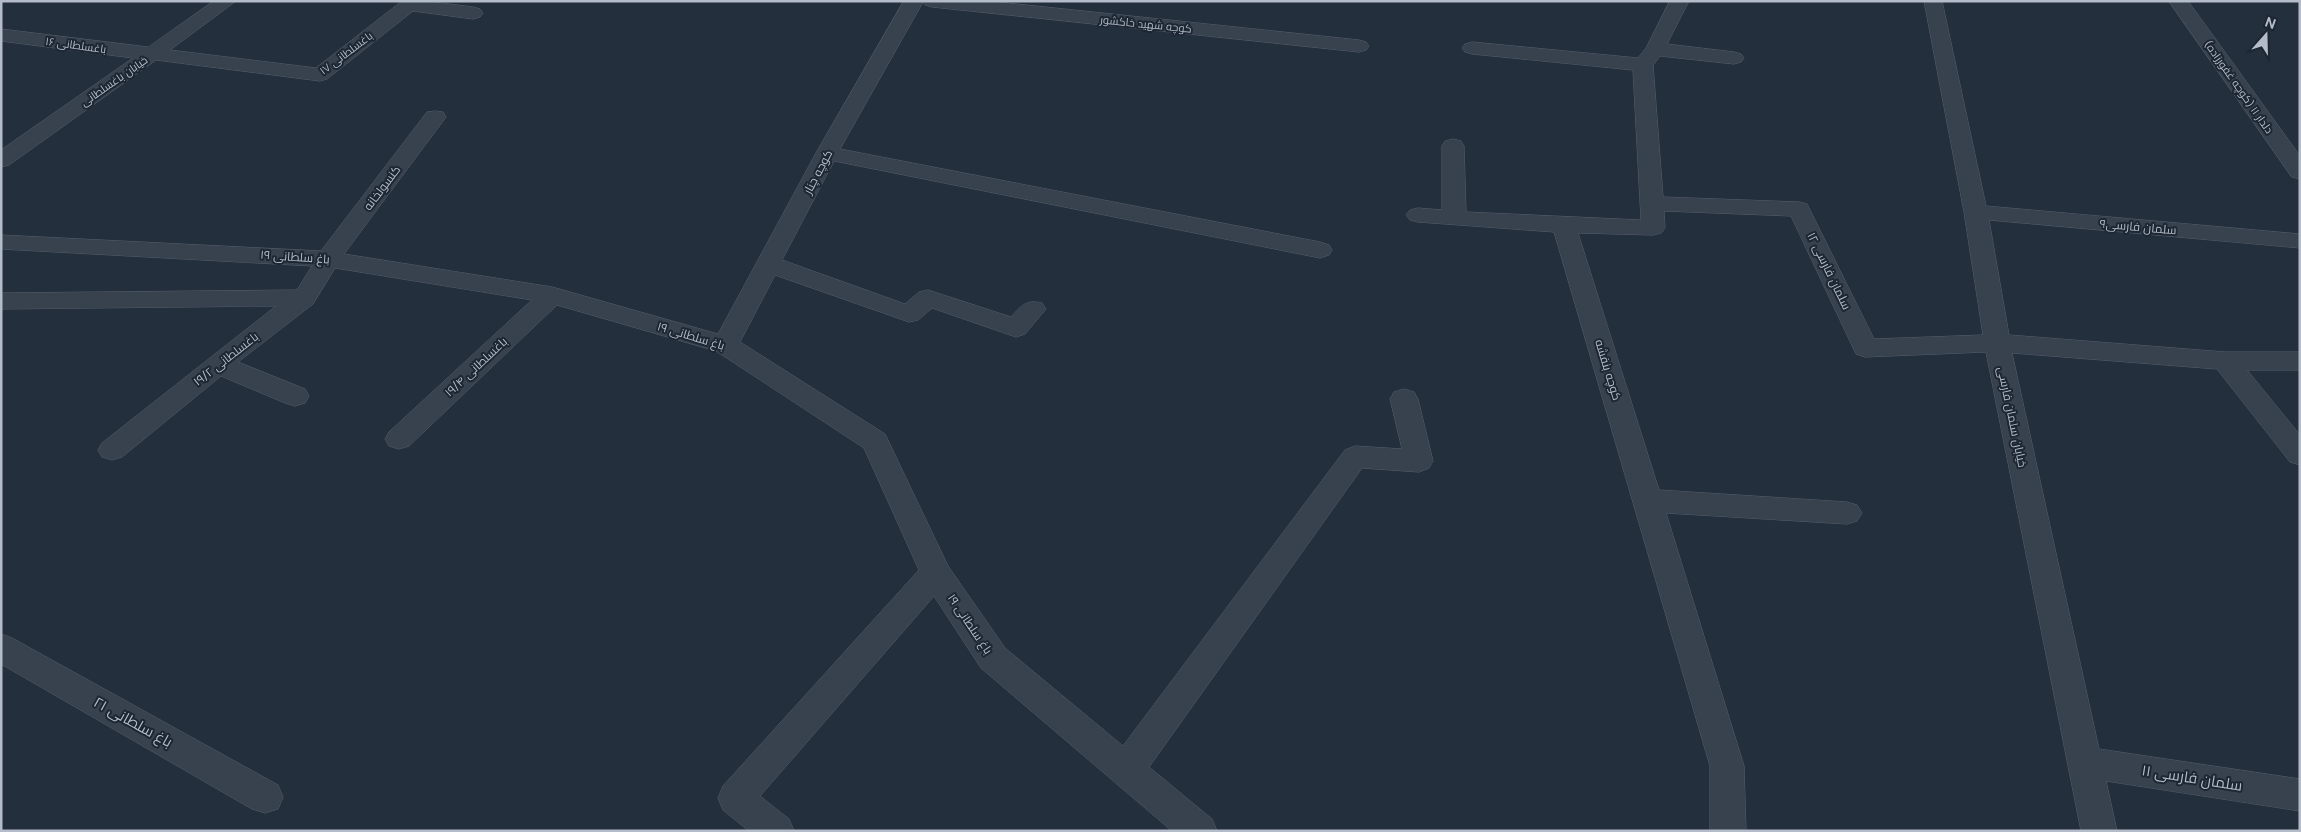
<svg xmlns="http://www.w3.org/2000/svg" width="2301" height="832" viewBox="0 0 2301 832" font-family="'DM Sans',Cairo,sans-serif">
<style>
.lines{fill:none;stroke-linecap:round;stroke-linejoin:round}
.minor-casing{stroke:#565f6c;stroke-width:1}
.minor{fill:#38414e;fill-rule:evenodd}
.labels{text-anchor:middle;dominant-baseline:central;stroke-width:4;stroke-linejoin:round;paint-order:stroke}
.far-street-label{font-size:11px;fill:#b4bcc9;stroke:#1d2633}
.street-label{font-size:12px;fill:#b4bcc9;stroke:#1d2633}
.near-street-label{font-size:15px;fill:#b4bcc9;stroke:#1d2633}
</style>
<rect width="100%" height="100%" fill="#242f3e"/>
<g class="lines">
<defs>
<path id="minor" d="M214 1H236L170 50 316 68 402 1H425L473 7 480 9 483 13 480 17 473 19 413 11 327 79 320 81 156 60 9 165 1 167V150L133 58 1 41V29L148 47Z
M904 1H988L1359 40 1366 42 1369 46 1366 50 1359 52 932 7 925 5 923 2 840 149 1320 242 1329 245 1332 250 1329 255 1320 258 834 161 782 260 905 304 919 292 928 290 1011 317C1021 306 1026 299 1042 303L1046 309 1025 334 1016 337 932 308 918 320 909 322 775 275 740 342 885 434 948 566 1005 648 1123 746 1345 450 1355 446 1402 449 1390 399 1394 392 1404 389 1414 392 1418 399 1433 461 1429 468 1419 472 1362 468 1149 767 1212 819 1217 831H1172L981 668 934 596 760 796 789 819 794 831H749L723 810 718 798 723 786 919 570 864 448 716 351 557 305 409 446 399 449 389 446 385 439 389 432 532 300 335 268 313 304 238 362 305 389 309 396 305 403 295 406 285 403 221 376 122 457 112 460 102 457 98 450 102 443 276 306 1 309V293L297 290 312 266 1 249V235L321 251 427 112 435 111 443 112 446 117 344 254 552 287 718 334 816 153Z
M1670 1H1689L1667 44 1734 52 1741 54 1744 58 1741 62 1734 64 1660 56 1653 65 1663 197 1799 202 1807 204 1874 339 1983 335 1964 212 1924 1H1942L1986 206 2300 234V248L1989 220 2009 335 2225 352H2300V370H2247L2300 435V465L2290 462 2217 369 2012 353 2099 749 2300 779V811L2106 781 2117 831H2081L1986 352 1865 357 1856 354 1791 216 1664 211 1665 228 1661 233 1653 235 1578 233 1659 490 1847 502 1857 505 1862 513 1857 521 1847 524 1666 513 1744 766 1746 831H1710V766L1554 232 1418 222 1410 220 1406 215 1410 210 1418 208 1442 210V146L1445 141 1453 139 1461 141 1464 146 1466 212 1641 220 1633 70 1472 54 1465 52 1462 48 1465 44 1472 42 1638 58 1646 48Z
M2169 1H2188L2300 156V179L2292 177Z
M1 634 12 638 278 785 283 797 278 809 265 813 252 809 1 664Z"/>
</defs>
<use href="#minor" class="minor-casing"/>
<use href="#minor" class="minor"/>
</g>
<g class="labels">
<g class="far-street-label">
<text transform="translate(1146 24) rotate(6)">کوچه شهید خاکشور</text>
<text transform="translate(76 45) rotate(8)">باغسلطانی ۱۶</text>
<text transform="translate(346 53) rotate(-37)">باغسلطانی ۱۷</text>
<text transform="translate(114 81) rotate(-35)">خیابان باغسلطانی</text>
<text transform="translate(2239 87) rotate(55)">دلدار ۱۱ (کوچه غفورزاده)</text>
</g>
<g class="street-label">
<text transform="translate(818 172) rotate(-62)">کوچه چنار</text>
<text transform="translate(382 188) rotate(-53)">کنسولخانه</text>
<text transform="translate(2138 227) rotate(5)">سلمان فارسی۹</text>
<text transform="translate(295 257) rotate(4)">باغ سلطانی ۱۹</text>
<text transform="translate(1829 271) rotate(64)">سلمان فارسی ۱۲</text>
<text transform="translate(691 336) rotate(17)">باغ سلطانی ۱۹</text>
<text transform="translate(226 359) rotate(-38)">باغسلطانی ۱۹/۲</text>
<text transform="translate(476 367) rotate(-43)">باغسلطانی ۱۹/۴</text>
<text transform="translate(1608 370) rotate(73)">کوچه بنفشه</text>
<text transform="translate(2012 417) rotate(78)">خیابان سلمان فارسی</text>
<text transform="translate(970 624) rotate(56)">باغ سلطانی ۱۹</text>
</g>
<g class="near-street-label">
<text transform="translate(133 722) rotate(29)">باغ سلطانی ۲۱</text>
<text transform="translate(2192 778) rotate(9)">سلمان فارسی ۱۱</text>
</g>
</g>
<rect width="2301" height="832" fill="none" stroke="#b4bcc9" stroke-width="5"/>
<g transform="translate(2266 35) rotate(20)" stroke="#1d2633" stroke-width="4" paint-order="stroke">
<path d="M0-4L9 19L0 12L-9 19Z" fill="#b4bcc9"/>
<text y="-8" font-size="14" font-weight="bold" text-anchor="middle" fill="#b4bcc9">N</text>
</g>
</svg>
